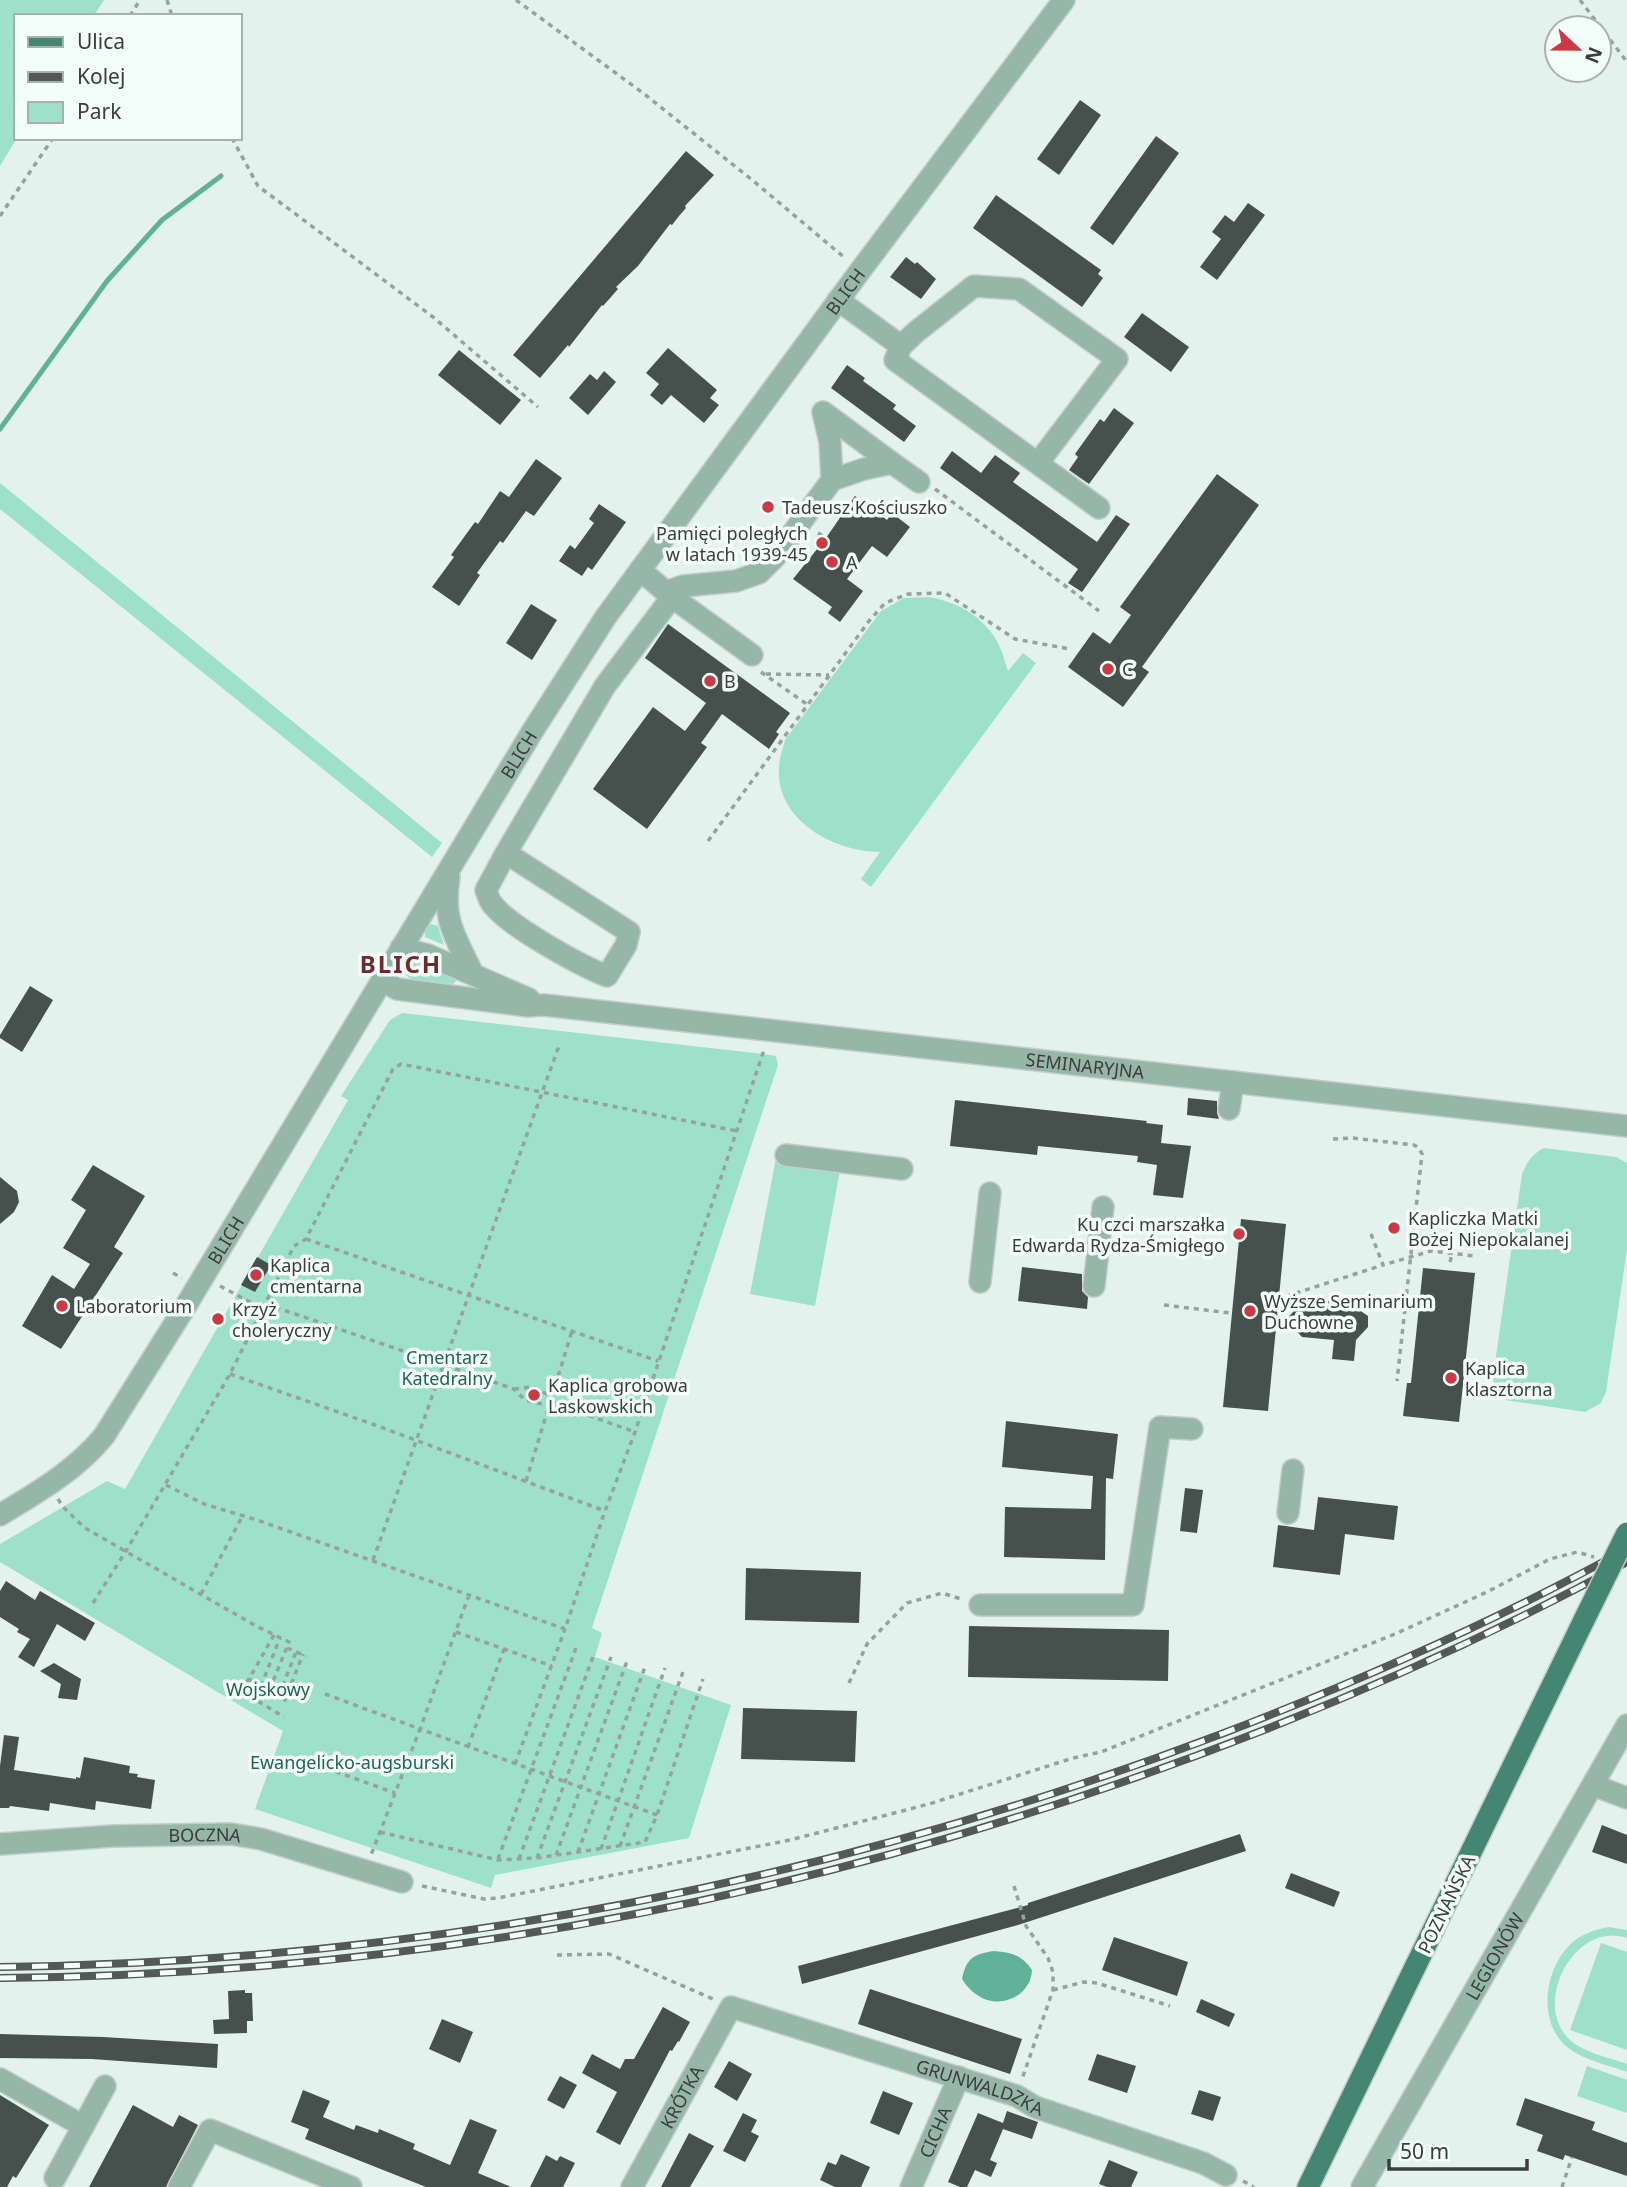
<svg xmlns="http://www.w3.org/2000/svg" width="1627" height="2187" viewBox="0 0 1627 2187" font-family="'Noto Sans',sans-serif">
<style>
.green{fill:#9ee1ca}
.water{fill:#61b198}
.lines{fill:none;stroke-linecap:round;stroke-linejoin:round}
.stream{stroke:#61b198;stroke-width:5}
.building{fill:#46514d}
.minor-casing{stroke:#c2ceca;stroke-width:24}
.major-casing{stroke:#c2ceca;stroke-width:24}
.path{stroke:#97a19d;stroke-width:3.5;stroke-dasharray:5 5;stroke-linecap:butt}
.minor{stroke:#96b6aa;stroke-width:21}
.major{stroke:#458672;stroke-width:21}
.rail-casing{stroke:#525956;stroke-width:8}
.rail{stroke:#f3fefa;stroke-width:5;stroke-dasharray:16;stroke-linecap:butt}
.major-bridge-casing{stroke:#c2ceca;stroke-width:24;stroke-linecap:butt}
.major-bridge{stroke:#458672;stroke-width:21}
.poi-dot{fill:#ca3a44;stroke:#f3fefa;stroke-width:2.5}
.labels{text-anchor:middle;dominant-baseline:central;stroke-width:7;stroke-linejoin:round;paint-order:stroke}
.street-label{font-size:18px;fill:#393e3c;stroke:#f3fefa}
.poi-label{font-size:18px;fill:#393e3c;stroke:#f3fefa;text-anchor:start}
.park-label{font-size:18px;fill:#236250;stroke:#f3fefa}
.district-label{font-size:24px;font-weight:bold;letter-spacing:2px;fill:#712b2d;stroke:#f3fefa}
</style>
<rect width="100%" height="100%" fill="#e4f2ed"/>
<path class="green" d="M0 0H104L94 16H16V138H17L0 166Z
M0 483 442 843 432 857 0 509Z
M929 597C958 602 985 617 999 645 1003 653 1005 663 1008 671L1023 653 1036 663 871 887 861 879 880 852C834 852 775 820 779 767 779 758 783 749 785 740L881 611 904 598Z
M431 924 438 926 444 945 425 937V928Z
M407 962 428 967 456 978 457 980 453 984 411 979 402 972V966Z
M402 1013 763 1054 776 1056 778 1065 592 1628 602 1633 595 1657 731 1705 689 1838 495 1875 491 1888 255 1809 283 1731 0 1562V1544L107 1481 125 1489 348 1100 341 1096 390 1020Z
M1544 1148 1616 1157 1627 1163V1249L1606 1392 1601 1403 1585 1412 1505 1400 1494 1391 1493 1377 1522 1174C1527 1162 1532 1154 1544 1148Z
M776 1158 840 1170 815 1306 750 1294Z
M1609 1927 1627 1930V1938C1576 1920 1532 2001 1568 2038 1583 2053 1608 2057 1627 2064V2072C1608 2065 1583 2060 1567 2047 1535 2020 1545 1961 1578 1938 1587 1932 1598 1929 1609 1927Z
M1601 1943 1627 1952V2050L1570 2030Z
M1587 2066 1627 2080V2113L1577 2096Z"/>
<path class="water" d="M994 1951C1012 1953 1021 1954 1032 1970 1031 1995 1003 2008 982 1998 973 1993 967 1987 962 1979 966 1958 974 1954 994 1951Z"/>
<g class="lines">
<path class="stream" d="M0 429 107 281 162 220 221 176"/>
</g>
<path class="building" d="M1080 100 1101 115 1059 175 1037 159Z
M1156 136 1179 153 1113 245 1090 228Z
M686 151 714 175 685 206 686 208 679 216 672 225 670 224 638 266 616 287 618 289 611 297 603 306 602 305 569 347 568 345 540 378 513 355Z
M996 195 1101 270 1098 274 1103 278 1082 307 973 228Z
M1248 203 1265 215 1217 280 1200 267 1221 239 1212 232 1225 215 1234 222Z
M906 257 915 264 917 262 936 279 921 299 890 277Z
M1142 313 1189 347 1171 372 1124 337Z
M668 348 717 390 710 398 719 405 704 423 671 395 662 405 650 395 659 384 646 373Z
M459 350 521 400 500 425 438 375Z
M847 365 865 378 863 381 896 405 893 409 916 426 904 442 831 388Z
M604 371 616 382 588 415 569 398 590 374 597 380Z
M1114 408 1134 423 1089 484 1069 470 1078 457 1075 454 1100 419 1104 422Z
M952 451 981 473 995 455 1020 473 1013 482 1097 542 1116 515 1130 524 1082 592 1068 583 1078 569 940 468Z
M536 459 562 478 534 516 526 511 503 543 500 541 477 573 480 575 459 606 432 587 454 557 451 555 475 522 478 524 500 491 509 497Z
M1217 474 1259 505 1142 667 1149 672 1123 707 1068 667 1093 632 1110 644 1131 615 1120 607Z
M855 496 887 520 892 513 910 527 887 557 872 546 847 579 863 591 840 622 828 613 832 607 793 579 826 538Z
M599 504 626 522 592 570 588 567 582 576 559 561 570 545 575 549 594 523 589 519Z
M531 604 557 620 532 660 506 643Z
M668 624 790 713 776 732 779 734 769 749 722 714 701 743 707 747 647 829 593 789 653 707 685 731 706 703 645 658Z
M30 986 53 1000 22 1052 0 1038V1035Z
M1188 1098 1217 1101V1113L1219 1119 1187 1115Z
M955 1100 1147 1121 1146 1123 1163 1125 1161 1143 1191 1146 1183 1198 1153 1195 1157 1165 1137 1162 1138 1156 1038 1146 1037 1155 950 1146Z
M93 1165 145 1196 114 1247 123 1253 61 1349 22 1326 52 1275 74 1289 90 1264 63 1248 86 1210 71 1200Z
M0 1177 17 1191 19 1202 14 1212 0 1224Z
M1241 1219 1286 1224 1268 1411 1223 1407Z
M257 1257 271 1265 255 1292 241 1285Z
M1022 1267 1082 1274V1291L1088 1297 1087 1309 1018 1301Z
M1423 1268 1475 1273 1459 1422 1403 1416 1407 1383H1411Z
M1305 1298 1349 1303 1368 1316V1327L1356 1340 1354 1361 1332 1359 1334 1340 1302 1337 1286 1320Z
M1006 1421 1118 1434 1113 1479 1106 1478 1105 1560 1004 1557 1005 1507 1091 1509 1093 1476 1002 1467Z
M1185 1488 1203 1490 1197 1533 1180 1531Z
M1318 1497 1398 1506 1394 1540 1345 1534 1340 1575 1273 1567 1278 1525 1314 1530Z
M746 1568 861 1572 859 1623 745 1620Z
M6 1581 35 1600 40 1591 95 1623 85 1641 57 1624 34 1667 18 1657 30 1639 17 1632 19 1629 0 1617V1591Z
M969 1626 1169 1630 1168 1681 968 1677Z
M54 1663 81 1679 77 1700 58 1698 61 1684 40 1671Z
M743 1708 857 1711 855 1762 741 1759Z
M4 1735 19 1737 14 1770 76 1779V1777L80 1778 84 1757 130 1766 129 1773 138 1774 137 1777 155 1780 151 1809 96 1801 95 1810 50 1803 49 1811 10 1806 9 1808H0V1766Z
M1602 1825 1627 1835V1864L1592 1852Z
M1240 1834 1246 1851 1018 1925 802 1984 798 1966 1028 1905V1903Z
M1291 1873 1340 1892 1334 1907 1285 1888Z
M1114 1937 1188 1962 1177 1996 1102 1970Z
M870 1989 1022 2039 1010 2074 858 2024Z
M245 1990V1993H252L253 2021H247V2033L214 2034 213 2020 229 2019 228 1991Z
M1201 1999 1235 2014 1229 2027 1196 2012Z
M663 2007 690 2022 679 2042 678 2041 672 2051 670 2050 620 2145 596 2132 617 2092 582 2073 592 2054 620 2069 625 2059H634Z
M442 2019 473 2032 460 2063 429 2049Z
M0 2034 103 2037 218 2044 217 2068 92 2059 0 2058Z
M1097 2054 1136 2066 1127 2093 1088 2080Z
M729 2061 752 2074 737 2101 714 2087Z
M560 2076 577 2085 564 2109 547 2100Z
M303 2090 330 2101 323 2117 354 2130 356 2125 378 2133 379 2129 415 2144 413 2149 450 2165 470 2119 497 2130 478 2173 511 2187H426L305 2139 309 2129 291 2122Z
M1199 2090 1221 2097 1213 2121 1191 2114Z
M883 2091 913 2103 899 2135 870 2123Z
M0 2095 49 2125 16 2178 13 2176 7 2187H0Z
M1525 2098 1595 2122 1592 2130 1627 2143V2176L1565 2155 1563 2160 1537 2151 1543 2135 1516 2125Z
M133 2105 173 2127 179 2115 198 2125 166 2187H89Z
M1007 2111 1038 2122 1032 2139 1003 2129 990 2160 997 2163 991 2177 975 2170 967 2187H960L948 2182 978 2113 1003 2123Z
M743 2113 757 2120 751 2132 759 2136 745 2162 723 2151Z
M689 2133 714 2146 690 2187H661Z
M841 2154 870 2167 861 2187H835L820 2180 828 2162 836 2165Z
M546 2155 557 2161 560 2156 575 2163 563 2187H530Z
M1109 2160 1138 2172 1131 2187H1107L1099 2184Z"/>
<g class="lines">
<defs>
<g id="minor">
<path d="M838 300 901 346"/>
<path d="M892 463 919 482"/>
<path d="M1038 463 1117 359 1019 289 974 286 916 332 901 346 895 360 1099 508"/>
<path d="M640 570 672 597 752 655"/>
<path d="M666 592 683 586 736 581 759 573 775 557 832 480 864 469 892 463 823 412 830 442 832 480"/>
<path d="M506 853 629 932 626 945 607 976C581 966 510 927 493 905 489 901 488 895 486 890L506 853 605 686 672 597"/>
<path d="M449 877C442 920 455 936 473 974"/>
<path d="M401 948 428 955 529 999"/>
<path id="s1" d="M382 980 397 989 528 1006 544 1005 1627 1126"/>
<path d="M1229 1109 1233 1082"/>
<path d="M786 1155 902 1169"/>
<path d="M980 1282 990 1193"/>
<path d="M1094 1286 1103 1207"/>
<path d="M1288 1513 1293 1470"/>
<path id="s2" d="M0 1515C38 1492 75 1471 104 1436L182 1312 532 732 605 618 860 271 1064 0"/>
<path d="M980 1605H1133L1160 1427 1192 1429"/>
<path d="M1593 1785 1627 1798"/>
<path id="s3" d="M0 1844 113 1836 231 1834 261 1839 402 1882"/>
<path d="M0 2079 83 2126"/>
<path d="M55 2178 105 2086"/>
<path d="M179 2187 210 2130 351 2187"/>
<path id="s4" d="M632 2187 731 2007 1017 2096 1035 2107 1203 2163 1226 2175"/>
<path id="s5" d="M911 2187 959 2077"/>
<path id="s6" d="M1362 2187 1627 1725"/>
</g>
<path id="major" d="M1308 2187 1584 1620"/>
</defs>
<use href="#minor" class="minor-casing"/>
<use href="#major" class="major-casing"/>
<path class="path" d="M167 0 172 16
M516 0 643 93 751 179 845 258
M1580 0 1627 62
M130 16 140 0
M232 138 258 186 433 317 538 407
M0 216 53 138
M935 489 1099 611
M818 533 826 538
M761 672 808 705
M766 674 829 675
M708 841 869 621 885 603 908 594 945 593 1015 639 1070 649
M1333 1139 1352 1138 1414 1145 1419 1148 1422 1154 1397 1381
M1371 1234 1383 1265 1431 1251 1475 1256
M306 1239 658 1361
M1450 1262 1452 1253
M173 1273 182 1278
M220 1286 263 1309
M266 1304 514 1389 525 1400 551 1406
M1164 1305 1230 1313
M1288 1309 1290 1295 1383 1265
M230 1374 375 1425 605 1511
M514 1389 532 1387 551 1396
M551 1402 635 1432
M526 1481 572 1331
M166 1485 204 1504 257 1520 565 1629 605 1511 635 1432 764 1050
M58 1499 63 1507 85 1528 256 1626 289 1642 269 1691
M373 1560 560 1043
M201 1594 243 1515
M469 1595 420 1729 657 1815
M93 1603 126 1551 230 1374 294 1246 306 1239 393 1069 401 1064 737 1131
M456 1632 552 1666
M274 1635 249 1679 285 1700 303 1654
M287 1648 306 1656
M849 1683 867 1644 907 1603 942 1593 961 1599
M261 1686 280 1638
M241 1691 284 1717
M325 1694 420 1729 371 1855
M279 1695 296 1652
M236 1699 249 1679
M468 1747 504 1649
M298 1758 395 1793
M515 1764 565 1629
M380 1832 498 1860 537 1858 645 1842 657 1815 703 1679
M620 1846 683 1672
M601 1849 665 1668
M578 1852 646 1664
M556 1855 627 1661
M537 1858 611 1657
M498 1859 576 1648
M519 1859 594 1654
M422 1886 484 1899 498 1898 790 1840 929 1804 1073 1758 1101 1752 1395 1634 1487 1592 1550 1559 1577 1552 1594 1557
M1014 1886 1026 1926 1048 1958 1053 1972V1990L1022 2079
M557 1955 609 1954 713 1999
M1053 1990 1084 1982 1097 1983 1170 2006
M1243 2181 1254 2187
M1562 2187 1572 2157"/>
<use href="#minor" class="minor"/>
<use href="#major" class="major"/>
<defs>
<path id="rail" d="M0 1967C422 1962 830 1883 1224 1733 1362 1680 1498 1620 1627 1549
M0 1978C384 1975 757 1909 1120 1783 1294 1723 1465 1650 1627 1562"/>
</defs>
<use href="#rail" class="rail-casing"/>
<use href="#rail" class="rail"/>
<defs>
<path id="major-bridge" d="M1584 1620 1627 1533"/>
</defs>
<use href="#major-bridge" class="major-bridge-casing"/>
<use href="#major-bridge" class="major-bridge"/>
</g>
<g class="poi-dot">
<circle cx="768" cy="507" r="7"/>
<circle cx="822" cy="543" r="7"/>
<circle cx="832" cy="562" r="7"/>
<circle cx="1108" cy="669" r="7"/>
<circle cx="710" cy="681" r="7"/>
<circle cx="1394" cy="1228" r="7"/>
<circle cx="1239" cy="1234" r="7"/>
<circle cx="256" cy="1275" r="7"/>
<circle cx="62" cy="1306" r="7"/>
<circle cx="1250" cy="1311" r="7"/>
<circle cx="218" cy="1319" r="7"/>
<circle cx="1451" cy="1378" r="7"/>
<circle cx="534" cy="1395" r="7"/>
</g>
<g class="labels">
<g class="street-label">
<text stroke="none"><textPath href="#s2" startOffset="1496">BLICH</textPath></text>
<text stroke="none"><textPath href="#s2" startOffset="929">BLICH</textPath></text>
<text stroke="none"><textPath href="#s1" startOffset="710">SEMINARYJNA</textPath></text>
<text stroke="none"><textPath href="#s2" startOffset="362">BLICH</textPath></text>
<text stroke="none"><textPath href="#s3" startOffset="205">BOCZNA</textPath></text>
<text transform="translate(1446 1904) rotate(-64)">POZNAŃSKA</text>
<text stroke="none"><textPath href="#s6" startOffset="266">LEGIONÓW</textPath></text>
<text stroke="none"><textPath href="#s4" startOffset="467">GRUNWALDZKA</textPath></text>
<text stroke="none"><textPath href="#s4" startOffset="103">KRÓTKA</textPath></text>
<text stroke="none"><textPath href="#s5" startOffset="60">CICHA</textPath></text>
</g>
<g class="poi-label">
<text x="782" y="507">Tadeusz Kościuszko</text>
<text x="808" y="533" text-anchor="end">Pamięci poległych<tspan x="808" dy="21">w latach 1939-45</tspan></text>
<text x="846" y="562">A</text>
<text x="1122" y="669">C</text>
<text x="724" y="681">B</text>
<text x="1408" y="1218">Kapliczka Matki<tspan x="1408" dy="21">Bożej Niepokalanej</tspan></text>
<text x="1225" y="1224" text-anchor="end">Ku czci marszałka<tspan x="1225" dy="21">Edwarda Rydza-Śmigłego</tspan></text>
<text x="270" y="1265">Kaplica<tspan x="270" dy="21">cmentarna</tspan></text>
<text x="1264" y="1301">Wyższe Seminarium<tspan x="1264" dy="21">Duchowne</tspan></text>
<text x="76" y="1306">Laboratorium</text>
<text x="232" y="1309">Krzyż<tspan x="232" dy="21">choleryczny</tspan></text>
<text x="1465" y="1368">Kaplica<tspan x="1465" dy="21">klasztorna</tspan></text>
<text x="548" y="1385">Kaplica grobowa<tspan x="548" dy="21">Laskowskich</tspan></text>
</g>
<g class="park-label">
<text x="447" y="1357">Cmentarz<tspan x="447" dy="21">Katedralny</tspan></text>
<text x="268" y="1689">Wojskowy</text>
<text x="352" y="1762">Ewangelicko-augsburski</text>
</g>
<g class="district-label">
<text x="401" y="963">BLICH</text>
</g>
</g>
<rect x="14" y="14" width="228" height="126" fill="#f3fefa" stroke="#a9b1ae" stroke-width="2"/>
<rect x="28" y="37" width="35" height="10" fill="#458672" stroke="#a9b1ae" stroke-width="2"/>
<text x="77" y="49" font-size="21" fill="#393e3c">Ulica</text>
<rect x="28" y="72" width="35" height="10" fill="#525956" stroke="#a9b1ae" stroke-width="2"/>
<text x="77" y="84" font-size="21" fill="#393e3c">Kolej</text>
<rect x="28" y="102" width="35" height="21" fill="#9ee1ca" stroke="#a9b1ae" stroke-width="2"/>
<text x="77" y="119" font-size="21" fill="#393e3c">Park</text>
<g transform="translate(1578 49) rotate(112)"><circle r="33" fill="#f3fefa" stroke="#a9b1ae" stroke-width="2"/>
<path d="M0-5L12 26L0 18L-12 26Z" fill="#ca3a44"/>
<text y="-10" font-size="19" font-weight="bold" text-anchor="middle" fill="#393e3c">N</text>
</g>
<path d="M1389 2159v10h138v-10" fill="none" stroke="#393e3c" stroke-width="3.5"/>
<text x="1400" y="2159" font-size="21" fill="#393e3c" stroke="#f3fefa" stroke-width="5" paint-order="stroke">50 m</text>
</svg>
